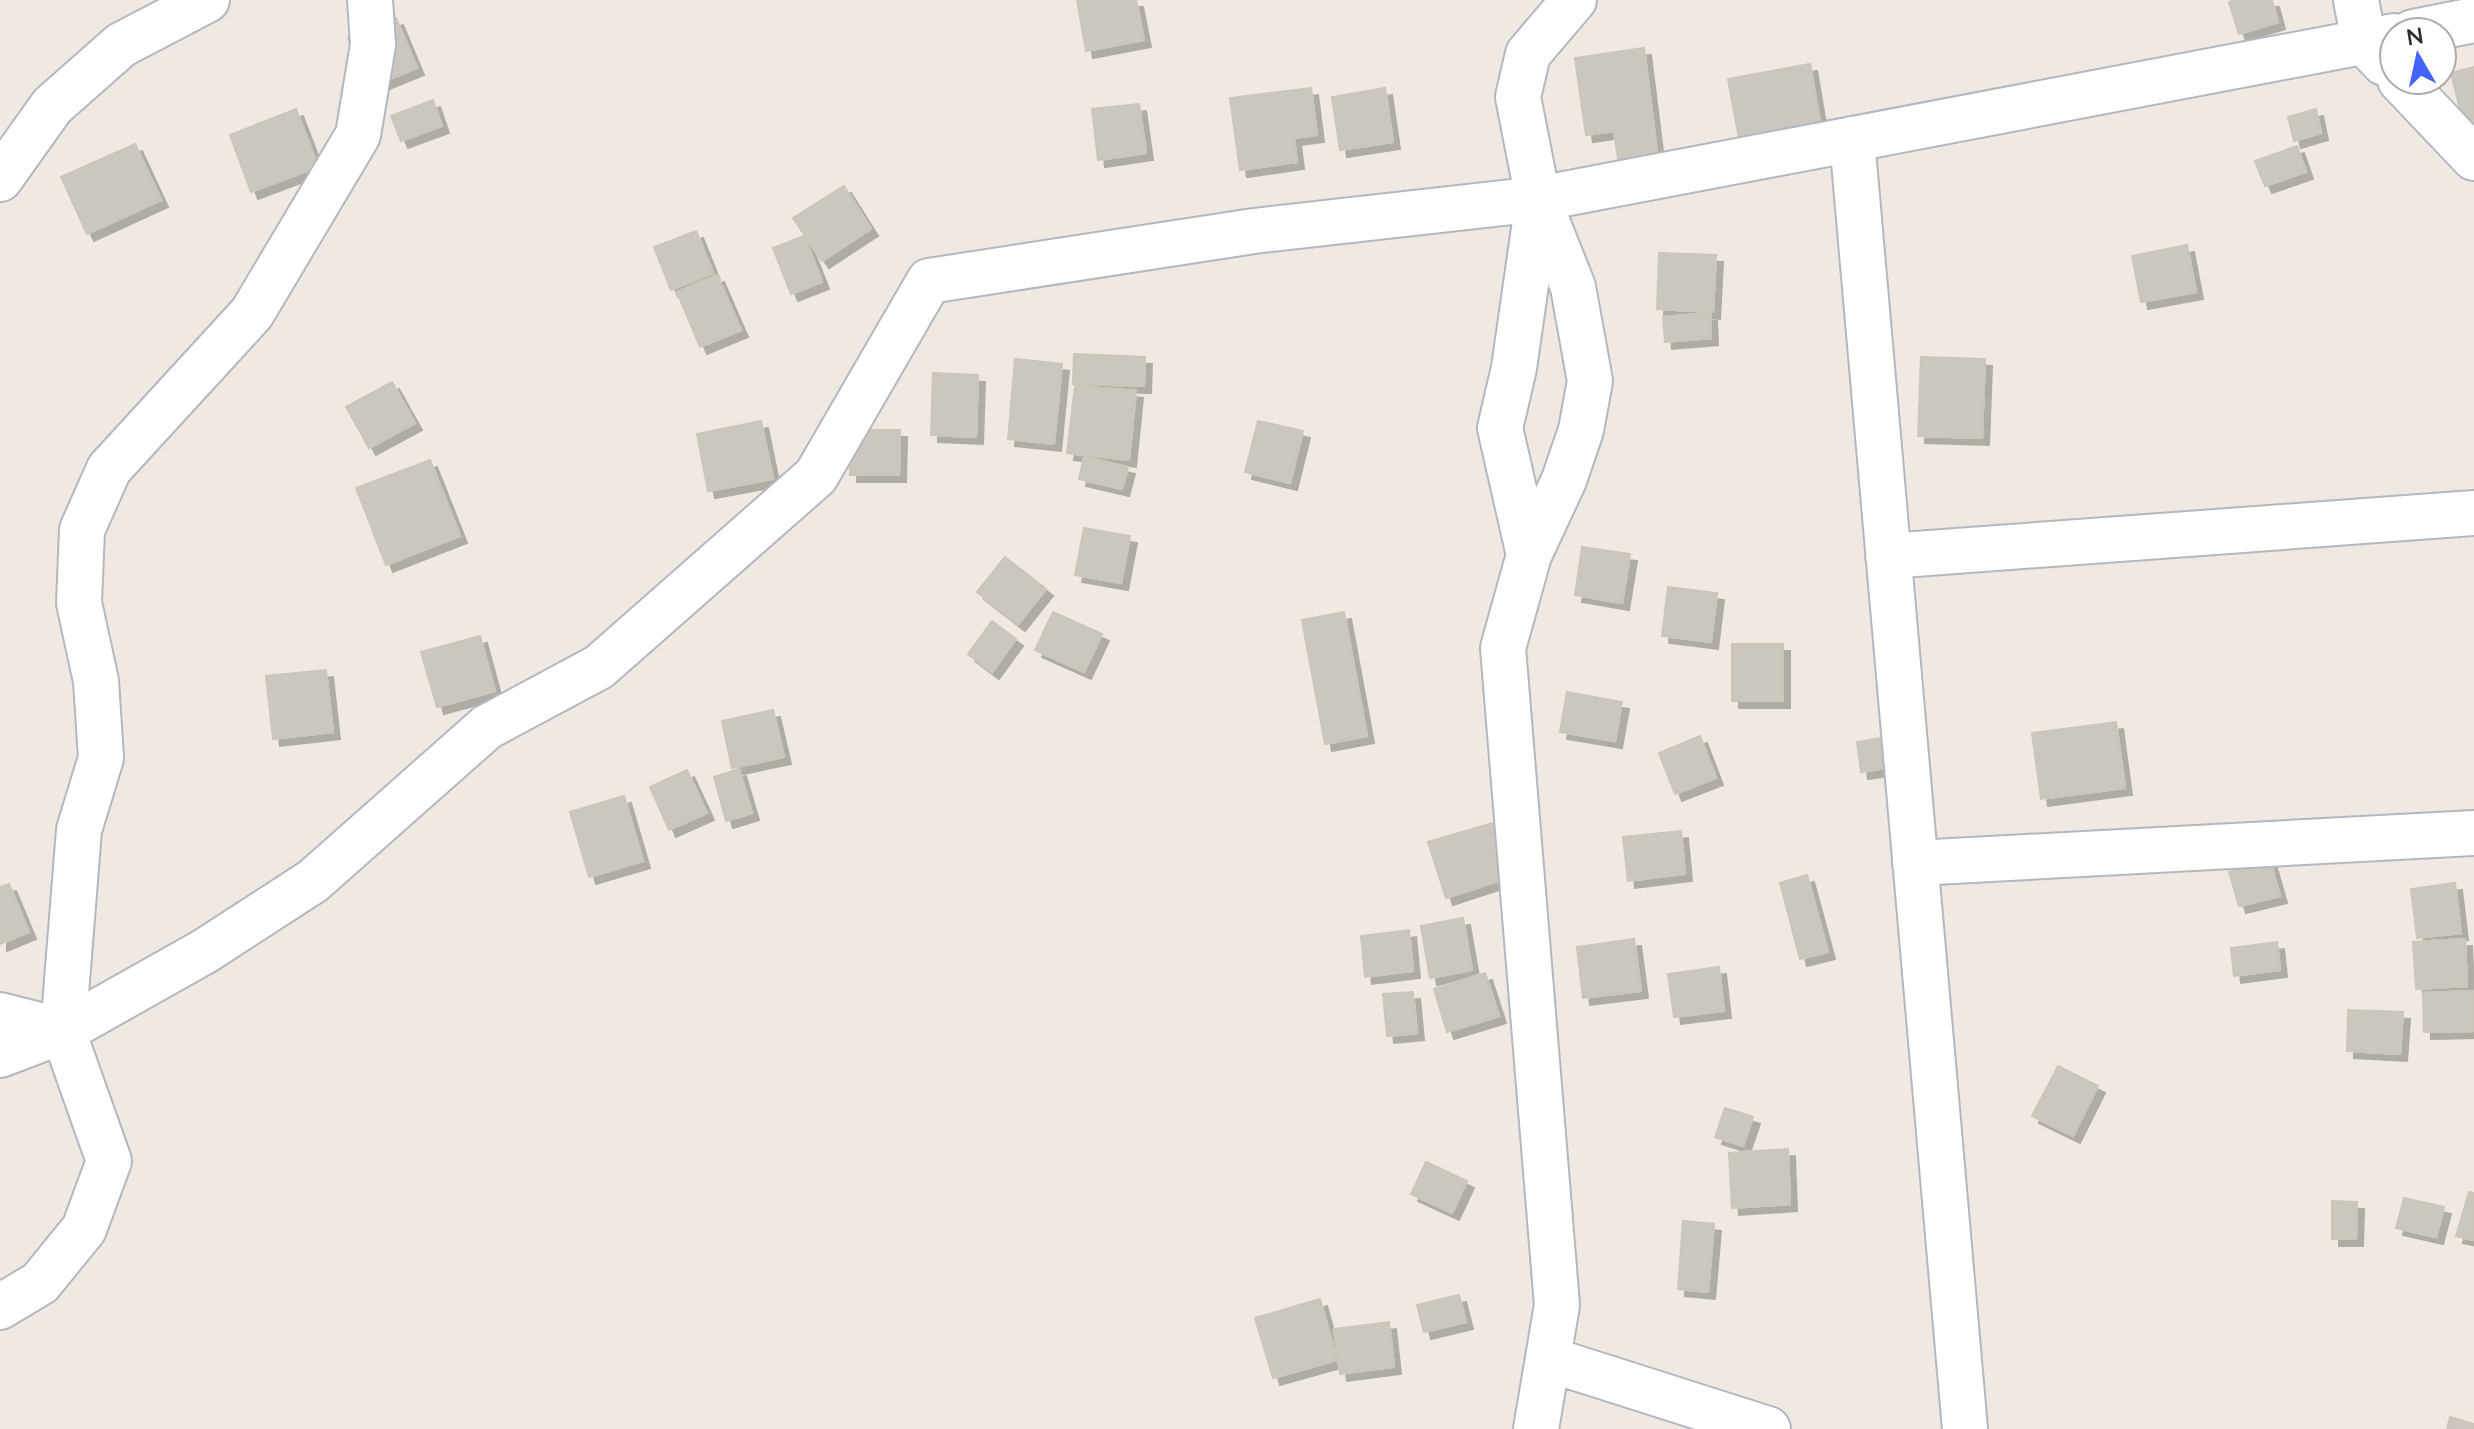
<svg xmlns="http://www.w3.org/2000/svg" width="2474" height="1429" viewBox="0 0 2474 1429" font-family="Lato,sans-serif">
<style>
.building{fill:#cbc7bf;stroke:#cbc5ba;stroke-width:2;filter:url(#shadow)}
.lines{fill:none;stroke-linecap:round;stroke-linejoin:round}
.minor-casing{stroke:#b4b7c1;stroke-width:48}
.minor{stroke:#fff;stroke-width:44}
</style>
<defs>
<filter id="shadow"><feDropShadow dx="7" dy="7" stdDeviation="0" flood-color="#0004"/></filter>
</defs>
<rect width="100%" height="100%" fill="#efe9e1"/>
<path class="building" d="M1077 0H1136L1144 40 1086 51Z
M2234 0H2272L2278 22 2239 34 2229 2Z
M396 18 417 68 368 88 348 38Z
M1644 48 1658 160 1619 166 1614 131 1586 135 1575 58Z
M1810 64 1823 140 1742 154 1728 79Z
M2474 67V165L2451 73Z
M1311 88 1317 135 1294 138 1297 162 1240 170 1230 98Z
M1385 88 1393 142 1340 150 1332 97Z
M433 100 442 126 401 141 391 116Z
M1139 104 1146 153 1098 160 1092 109Z
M296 109 318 167 251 192 230 135Z
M2316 109 2321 133 2294 141 2288 117Z
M135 144 161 200 87 234 61 177Z
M2297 146 2306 172 2265 186 2255 161Z
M844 186 871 229 822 261 793 218Z
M696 231 713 273 671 290 654 247Z
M804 236 822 282 791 294 773 248Z
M2187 245 2196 292 2141 302 2132 256Z
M1659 253 1716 255 1713 312 1657 309Z
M717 275 741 330 700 347 677 292Z
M1710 313 1711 338 1665 342 1663 317Z
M1074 354 1145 357 1144 386 1073 384Z
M1921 357 1985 359 1982 438 1918 436Z
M1015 359 1062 364 1054 444 1008 439Z
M933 373 978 375 976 437 931 435Z
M392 382 415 423 369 448 346 407Z
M1075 386 1136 391 1129 460 1067 453Z
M761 421 773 479 708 491 697 434Z
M1258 421 1303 431 1290 483 1245 472Z
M851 430H900L899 475H850Z
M1084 457 1128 467 1122 489 1079 479Z
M430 460 460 536 386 565 356 488Z
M1084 528 1130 536 1121 583 1075 575Z
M1582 547 1630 554 1622 603 1575 595Z
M1005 557 1046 589 1018 624 977 592Z
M1668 587 1717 593 1711 642 1662 636Z
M1053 612 1102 634 1084 672 1035 650Z
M1344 612 1367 736 1325 744 1302 620Z
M992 621 1016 639 992 672 968 654Z
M480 636 495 691 437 707 421 652Z
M1732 644H1783V701H1732Z
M326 670 333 732 273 739 266 676Z
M1567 692 1622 702 1615 741 1560 732Z
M773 710 784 757 732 768 722 721Z
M2116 722 2125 788 2041 799 2032 733Z
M1700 736 1716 778 1675 794 1659 753Z
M1883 738 1887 768 1861 772 1857 742Z
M739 769 752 813 726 821 714 777Z
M687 770 707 813 669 830 650 787Z
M624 796 643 861 589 877 570 812Z
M1493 823 1510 877 1446 898 1428 842Z
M1681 831 1685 874 1628 881 1623 837Z
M2270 861 2280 896 2239 906 2229 872Z
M1807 875 1828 952 1800 959 1780 883Z
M2455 883 2461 933 2417 938 2411 889Z
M9 884 29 932 0 944V887Z
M1463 918 1472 970 1430 978 1421 926Z
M1409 930 1413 971 1365 977 1361 936Z
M1634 939 1641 991 1583 998 1577 947Z
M2465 939 2467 986 2416 989 2413 942Z
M2277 942 2280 970 2234 976 2231 948Z
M1719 967 1724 1011 1674 1017 1668 974Z
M1485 973 1499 1016 1447 1032 1434 989Z
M2474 991V1031L2424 1032 2423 993Z
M1413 992 1417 1033 1387 1036 1383 994Z
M2348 1010 2403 1012 2400 1054 2347 1051Z
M2058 1066 2098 1086 2073 1136 2032 1116Z
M1725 1108 1753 1117 1743 1146 1715 1137Z
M1788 1149 1790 1204 1732 1208 1729 1153Z
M1426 1162 1467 1181 1452 1213 1411 1194Z
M2469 1192 2474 1193V1240L2456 1236Z
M2404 1198 2444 1207 2436 1237 2396 1228Z
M2332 1201 2357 1202 2356 1239H2332Z
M1683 1221 1714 1224 1708 1292 1678 1289Z
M1459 1295 1466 1322 1424 1332 1417 1305Z
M1320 1299 1337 1360 1273 1378 1255 1318Z
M1389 1322 1394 1367 1340 1374 1334 1329Z
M2450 1417 2474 1424V1429H2447Z"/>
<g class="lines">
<defs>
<path id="minor" d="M2356 0 2364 42 2384 63
M2413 32 2474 20
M2400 80 2474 158
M1852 139 1965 1429
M0 179 52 106 121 45 207 0
M1529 555 1500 428 1514 368 1538 201
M1888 556 2474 513
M1915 863 2474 833
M0 1015 63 1031
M0 1055 63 1031 205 951 313 881 487 727 599 667 816 476 929 281 1254 231 1538 199 2394 36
M0 1307 40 1283 84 1229 109 1161 63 1031 79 830 101 758 96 681 79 603 82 530 109 469 252 313 358 135 373 45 370 0
M1548 1359 1768 1429
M1536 1429 1557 1305 1503 648 1529 555 1564 480 1581 430 1590 381 1573 287 1538 199 1518 97 1528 54 1574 0"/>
</defs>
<use href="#minor" class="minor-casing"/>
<use href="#minor" class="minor"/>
</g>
<g transform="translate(2418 56) rotate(351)"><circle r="38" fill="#ffffff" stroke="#ababab" stroke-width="2"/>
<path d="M0-6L14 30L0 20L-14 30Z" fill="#4264fb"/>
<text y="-12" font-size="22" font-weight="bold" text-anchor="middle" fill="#2e2e2e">N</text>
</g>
</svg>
